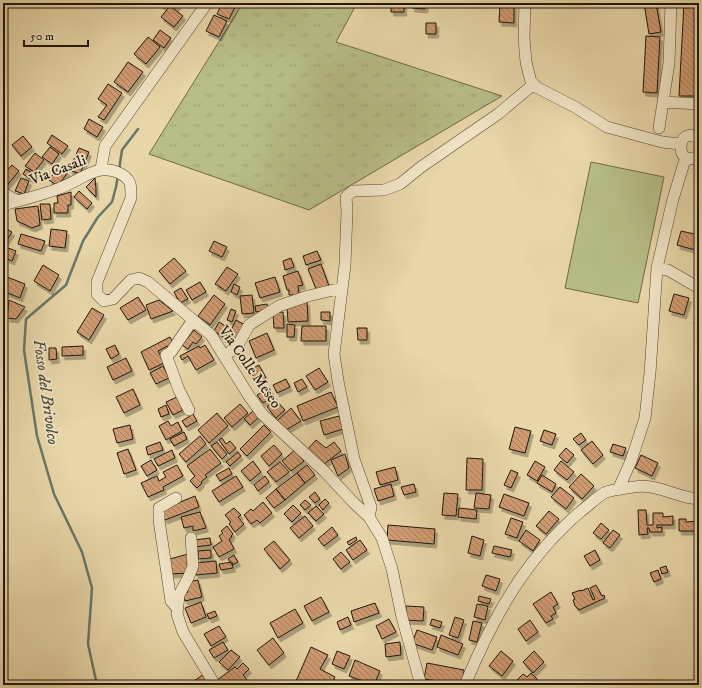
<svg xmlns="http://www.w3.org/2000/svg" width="702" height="688" viewBox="0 0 702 688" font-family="'IM FELL DW Pica',serif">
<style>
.grass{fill:url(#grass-tufts);stroke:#6c6a48}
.garden{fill:#b8be87;stroke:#6c6a48}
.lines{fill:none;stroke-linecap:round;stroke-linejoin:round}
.stream{stroke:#677868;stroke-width:2.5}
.building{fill:url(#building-back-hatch);stroke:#1f160a;filter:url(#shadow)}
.minor-casing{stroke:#524632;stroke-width:12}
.minor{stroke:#f1e5c7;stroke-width:11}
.labels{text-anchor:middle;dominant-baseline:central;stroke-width:3.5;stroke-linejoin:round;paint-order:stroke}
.street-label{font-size:15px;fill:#1f160a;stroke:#f1e5c7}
.water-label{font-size:16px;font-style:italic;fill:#494f41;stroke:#f1e5c7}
</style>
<defs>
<pattern id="grass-tufts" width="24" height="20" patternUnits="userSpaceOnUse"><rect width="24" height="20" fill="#b8be87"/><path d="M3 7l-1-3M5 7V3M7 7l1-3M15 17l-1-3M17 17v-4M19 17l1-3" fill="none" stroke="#9ea373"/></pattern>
<pattern id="building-back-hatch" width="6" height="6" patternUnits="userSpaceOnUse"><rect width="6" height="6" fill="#d19c73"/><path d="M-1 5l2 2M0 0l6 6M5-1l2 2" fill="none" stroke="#a97e5d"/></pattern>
<filter id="shadow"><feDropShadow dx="2.5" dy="4" stdDeviation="0" flood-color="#0004"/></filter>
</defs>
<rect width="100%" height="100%" fill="#e9d7a9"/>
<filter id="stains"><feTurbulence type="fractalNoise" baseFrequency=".005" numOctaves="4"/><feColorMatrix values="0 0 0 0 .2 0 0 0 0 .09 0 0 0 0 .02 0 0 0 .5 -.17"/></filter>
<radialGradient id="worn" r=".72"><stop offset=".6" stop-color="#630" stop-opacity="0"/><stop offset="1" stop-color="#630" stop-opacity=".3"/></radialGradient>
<path class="grass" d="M243 3H357L336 42 502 96 309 210 149 154Z"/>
<path class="garden" d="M591 162 664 177 638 303 565 288Z"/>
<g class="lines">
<path class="stream" d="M119 170 122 150 138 129
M97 685 88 644 92 588 82 552 54 494 37 436 24 350 26 319 66 285 83 241 98 217 112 202 116 187 118 175"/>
</g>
<path class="building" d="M159 3H177L179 4 176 8 169 3 165 8Z
M222 3H237L229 19 217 14Z
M391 3H404V12H391Z
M413 3H426L425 9 412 8Z
M644 3H656L661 32 649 34Z
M684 3H699V36L696 96H679Z
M500 4 514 5V23L499 22Z
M170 6 183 16 174 27 161 17Z
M214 15 227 21 219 37 206 31Z
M426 23H436V34H426Z
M160 30 171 38 164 48 153 40Z
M646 36 660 37 657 93 643 92Z
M148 37 160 47 146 64 134 54Z
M128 62 143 72 128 92 114 82Z
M108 84 122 93 104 120 98 117 107 105 98 99Z
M89 119 103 127 97 137 84 129Z
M52 135 68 146 62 154 47 143Z
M23 136 32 147 21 156 12 145Z
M50 147 59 154 52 164 42 157Z
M79 148 89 152 80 174 69 170Z
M35 153 44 160 34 172 25 166Z
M12 165 19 171 4 189 3 188V175Z
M59 166 68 172 58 186 49 180Z
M26 169 35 175 32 180 23 174Z
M21 178 29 181 24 194 15 191Z
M95 178 96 189V197L86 187Z
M79 191 92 203 87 209 74 197Z
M71 192V205H68V213H54V203H58L57 196Z
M40 204H50L51 219 42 220Z
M38 206 40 225 32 228 17 221 15 209Z
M3 227 12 232 5 243 3 242Z
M51 229 67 231 65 248 49 246Z
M681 231 699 235V251L677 245Z
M21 234 45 241 41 251 18 244Z
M214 241 227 247 222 257 209 251Z
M3 246 16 251 12 261 3 257Z
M317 251 321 260 306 265 303 256Z
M174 258 186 271 170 284 159 271Z
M291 258 294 267 285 270 283 261Z
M321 264 330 289 318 294 308 269Z
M43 265 59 275 50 291 34 281Z
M227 267 238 274 226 291 215 284Z
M298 271 303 285 298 286 299 295H289V290H287L283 276Z
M7 277 25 284 20 298 3 291V287Z
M275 277 280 292 260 298 255 283Z
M200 282 206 292 192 300 186 290Z
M234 284 240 287 237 295 231 292Z
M181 288 188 299 180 303 174 292Z
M674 294 689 298 684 315 669 311Z
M214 295 225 304 210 325 198 316Z
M252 295 254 313 242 314 240 296Z
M138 297 146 310 128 320 120 308Z
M9 300 25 307 16 319 7 318Z
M159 300 173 311 151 319 146 305Z
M307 301 308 321 288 322 287 306Z
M698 302H699V325L694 324Z
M267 304 268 310 256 312 255 306Z
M92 308 104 315 89 340 77 332Z
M231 309 236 311 232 322 227 320Z
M283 312 284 328H274L273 313Z
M321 312H330V321L321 320Z
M236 320 245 325 234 347 225 342Z
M219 322 230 329 225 338 214 331Z
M287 324 295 325 294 337H287Z
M302 326H326V341H301Z
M357 328H367V340H358Z
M194 330 202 337 196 344 193 342 188 349 182 345Z
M267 333 274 350 256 358 249 341Z
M170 337 173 343 158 351 164 363 149 370 141 352Z
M115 345 119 354 111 359 106 349Z
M205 345 214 360 196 370 188 356 182 360 180 356 199 346 200 348Z
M83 346V355L62 356V347Z
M49 348H56L57 359 49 360Z
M126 358 132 371 113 380 107 367Z
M259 365 266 378 257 383 250 370Z
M163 366 169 378 156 384 150 373Z
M319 368 328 382 315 390 306 376Z
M286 379 290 387 277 393 273 385Z
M302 379 307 387 298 392 294 383Z
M269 388 274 396 263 403 257 395Z
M133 389 140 405 124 413 116 397Z
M331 392 338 407 303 421 297 406Z
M177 397 183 410 173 415 166 402Z
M276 400 285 410 276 418 267 407Z
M240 404 248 413 232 427 224 418Z
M166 405 169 414 161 417 158 409Z
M291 408 301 421 286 430 277 421Z
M253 411 259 417 250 425 244 419Z
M217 413 228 426 209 443 198 430Z
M193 414 197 421 186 427 182 421Z
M339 416 343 429 324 435 320 421Z
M168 421 171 426 178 422 182 431 166 440 159 426Z
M130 425 133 439 117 443 113 429Z
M264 425 271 432 247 456 240 449Z
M515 427 531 431 525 453 509 449Z
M544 430 556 434 552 445 540 441Z
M184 432 187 439 174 446 170 439Z
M581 433 586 440 579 445 573 439Z
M200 436 206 444 186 462 179 454Z
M222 438 226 444 230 441 236 448 229 454 219 440Z
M316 440 326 448 334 442 341 451 324 464 307 450Z
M592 441 603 455 593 464 581 450Z
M160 442 163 450 148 455 146 447Z
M217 442 227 454 222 459 211 446Z
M613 444 626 448 623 456 610 452Z
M274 445 282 454 269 466 261 456Z
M566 448 574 455 567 463 559 456Z
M128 449 136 470 124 474 117 453Z
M210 449 221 463 205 475 207 477 201 482 202 483 197 488 190 481 195 476 187 466Z
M172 450 175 458 158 466 154 459Z
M295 450 304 461 291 471 282 461Z
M238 452 241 456 230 466 226 462Z
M345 454 349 468 338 476 331 460Z
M641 455 658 463 652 476 635 468Z
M467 458 483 459 482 490H466Z
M151 460 157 470 147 476 141 466Z
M253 461 261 472 250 481 241 471Z
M535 461 545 467 537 481 527 475Z
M561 461 574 472 567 480 554 470Z
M280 462 289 472 276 482 267 472Z
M177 465 183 476 163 487 164 490 148 497 141 483 157 476 159 481 166 477 163 472Z
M307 465 315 475 305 483 297 473Z
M395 467 398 480 380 485 376 472Z
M229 468 232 474 220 481 216 475Z
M511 470 518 473 511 488 504 485Z
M297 473 305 483 285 500 276 489Z
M581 474 594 486 582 499 569 487Z
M542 475 556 484 552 492 537 483Z
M236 476 243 487 219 502 212 491Z
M265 476 269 482 258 491 254 485Z
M391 484 394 496 378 501 374 489Z
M414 484 416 492 404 495 401 487Z
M560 487 574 498 566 509 551 497Z
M276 489 285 500 274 508 266 498Z
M315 492 320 499 315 503 309 497Z
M444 493 458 494 456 516 442 515Z
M476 493 491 495 489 509 474 508Z
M504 494 529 503 524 516 499 507Z
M195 496 199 507 165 520 161 510Z
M325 499 329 503 323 510 319 505Z
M305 500 311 505 305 510 300 505Z
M263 502 272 513 260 523 257 520 251 524 244 515 251 509 253 511Z
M293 505 301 513 292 522 284 514Z
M316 506 324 514 316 521 308 513Z
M234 508 241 515 238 517 244 524 235 532 229 524 231 522 225 515Z
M459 508 477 510 476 519 458 517Z
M638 510H646L647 525H653V513H663V517L673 516V525H657V528L662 527V532H650L649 528H647L648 534 639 535Z
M549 511 559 519 546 534 536 526Z
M200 512 206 528 193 531V526L184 528 181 517Z
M305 516 313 526 299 538 290 528Z
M511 518 523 522 517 538 505 534Z
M679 519H686V522L699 521V532H694V531H679Z
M601 523 609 530 601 539 593 533Z
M388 525 435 529 434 544 387 540Z
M227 526 233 534 231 536 232 537 229 539 234 549 219 557 213 547 222 541 219 536 223 533 221 531Z
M332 527 338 535 324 546 318 539Z
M526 530 540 540 533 551 519 541Z
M613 530 620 535 610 548 603 543Z
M472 536 484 540 480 556 468 553Z
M356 537 357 540 349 545 347 542Z
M210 538 211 545 195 547 194 540Z
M360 540 367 550 353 560 346 550Z
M274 541 290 560 280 569 264 549Z
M494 546 512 550 510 557 492 553Z
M211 550V558L198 559V551Z
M595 550 600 560 590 566 584 556Z
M341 552 350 562 341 569 333 559Z
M188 554 189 560 187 561 188 573 171 574 170 559Z
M234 555 238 562 232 565 228 559Z
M216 561 217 573 196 575 195 563Z
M232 562 233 568 221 570 219 564Z
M666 566 668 572 662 574 660 568Z
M658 570 661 579 654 582 650 573Z
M486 575 500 579 496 591 482 586Z
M198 580 202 597 185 601 183 594 188 592 187 589 189 588 188 582Z
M596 585 602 596 604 595 605 598 579 610 575 606 573 600 575 599 572 593 581 590V591L588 588 593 600 595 599 590 588Z
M551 592 558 604 553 607 556 613 551 616 553 619 546 623 533 604Z
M479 596 491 599 489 604 478 601Z
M321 597 329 612 312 621 304 606Z
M201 602 206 617 191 623 185 608Z
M375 603 379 613 354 622 351 611Z
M477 604 488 606 485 620 474 617Z
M406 606 424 607 423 621 406 620Z
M295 609 303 623 278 638 270 623Z
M215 611 217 616 209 619 207 614Z
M348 617 351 625 340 630 337 622Z
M455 617 464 620 458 638 449 635Z
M389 619 396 632 382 639 376 626Z
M432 619 442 622 440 628 430 625Z
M530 620 538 632 526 641 518 629Z
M473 621 482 623 477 642 469 640Z
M219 626 226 637 211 646 204 634Z
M417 630 437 637 432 650 412 643Z
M441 635 463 644 458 655 437 647Z
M273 638 284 653 269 665 257 650Z
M223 642 228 650 214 658 209 650Z
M400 642 401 655 386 657 385 644Z
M311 647 328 655 320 669 335 677 331 685H303L296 681Z
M231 650 240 657 228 670 219 662Z
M337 651 350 656 344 669 332 664Z
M501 651 513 661 502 676 489 666Z
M534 651 544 662 533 673 523 662Z
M355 660 380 671 374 685 349 676Z
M243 663 249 669 243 675 247 680 245 682 248 685H237L233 680 226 685H221L217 680 235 667 237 669Z
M427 663 464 670 462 685 424 679Z
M531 673 539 681 535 685H512L523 674 527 677Z
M204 674 211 685H188Z
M395 682 415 684V685H395Z"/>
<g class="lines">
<defs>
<path id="minor" d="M525 3 524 38 526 62 531 82 538 88 575 107 607 127 662 142 680 144
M663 102 699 104
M659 128 669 63 671 3
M699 139C675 122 675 173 699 155
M101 169 105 146 207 3
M3 193 18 201
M3 207 7 204C24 199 43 195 60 188 80 181 98 162 119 173 132 179 131 186 131 198L97 282V294L104 301 113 299 131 280 139 278 148 282 211 335 249 396 262 414 323 470 354 503 369 517 382 538 392 569 402 617 421 685
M657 268 668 270 699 288
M224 356 237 347 249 325 279 306 308 296 342 288
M189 410 179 390 166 355 171 352 193 320
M618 490 631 461 645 418 650 373 657 268 673 199 684 163 688 158
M176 498 159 508V520L171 601 177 608
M369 517 371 507 354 459 338 381 334 354 345 265 347 211 346 197 353 191 384 190 400 184 421 167 498 114 534 84
M191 538 193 566 189 576 179 595 177 614 183 632 215 685
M465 685C492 619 525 559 580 512 588 506 596 498 604 493 610 490 626 488 634 487 657 483 677 498 699 499"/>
</defs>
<use href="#minor" class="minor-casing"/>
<use href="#minor" class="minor"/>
</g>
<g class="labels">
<g class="street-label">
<text transform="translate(58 170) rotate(-21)">Via Casali</text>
<text transform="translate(250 367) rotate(55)">Via Colle Meseo</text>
</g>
<g class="water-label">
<text transform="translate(46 392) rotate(82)">Fosso del Brivolco</text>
</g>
</g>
<rect width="702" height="688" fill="none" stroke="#e9d7a9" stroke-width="16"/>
<rect x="4" y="4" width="694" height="680" fill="none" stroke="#1f160a" stroke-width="2"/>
<rect x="8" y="8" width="686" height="672" fill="none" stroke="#1f160a"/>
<path d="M24 40v6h64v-6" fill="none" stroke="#1f160a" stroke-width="2"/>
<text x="30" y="40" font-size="12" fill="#1f160a" stroke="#f1e5c7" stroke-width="3" paint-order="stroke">50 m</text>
<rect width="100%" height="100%" filter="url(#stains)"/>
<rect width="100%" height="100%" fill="url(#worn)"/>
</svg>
